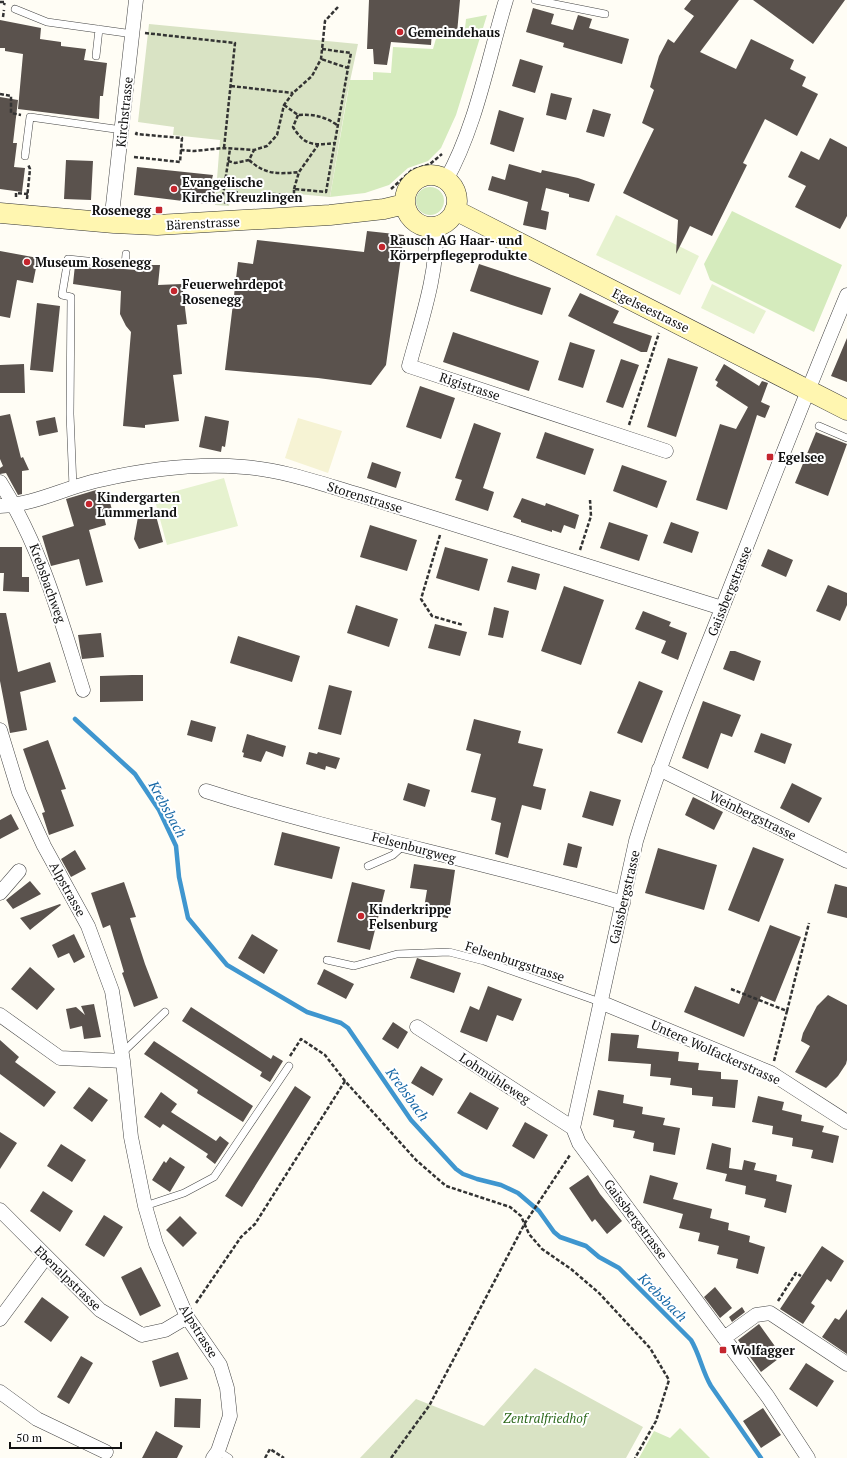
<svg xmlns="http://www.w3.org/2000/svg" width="847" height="1458" viewBox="0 0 847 1458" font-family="'PT Serif',serif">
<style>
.farmland{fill:#f6f3d4}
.green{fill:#d5ebbd}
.cemetery{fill:#d9e3c4}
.pitch{fill:#e6f2cf}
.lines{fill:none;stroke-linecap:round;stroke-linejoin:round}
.stream{stroke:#3f96cf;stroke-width:4.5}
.building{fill:#5a524d}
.service-casing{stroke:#444;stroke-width:8}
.minor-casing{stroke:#444;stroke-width:15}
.secondary-casing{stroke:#333;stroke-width:21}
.path{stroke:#333;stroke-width:2.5;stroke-dasharray:4 2;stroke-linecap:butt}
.service{stroke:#fff;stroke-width:7}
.minor{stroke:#fff;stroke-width:14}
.secondary{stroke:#fff6b0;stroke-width:20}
.poi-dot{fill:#c4262e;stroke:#fff;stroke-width:1.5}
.labels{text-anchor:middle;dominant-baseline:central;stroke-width:4;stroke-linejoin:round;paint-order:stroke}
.poi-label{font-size:13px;font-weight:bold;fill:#111;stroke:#fff;text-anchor:start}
.street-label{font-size:13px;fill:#111;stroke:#fff}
.park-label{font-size:13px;font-style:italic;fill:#2f6b1f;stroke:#fff}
.water-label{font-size:14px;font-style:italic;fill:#1768a6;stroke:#fff}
</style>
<rect width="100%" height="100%" fill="#fffdf5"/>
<path class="farmland" d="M298 418 342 431 328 473 285 458Z"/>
<path class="green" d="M487 15 456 115 441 148 428 161 408 168 389 185 365 193 330 197 350 80H373V72L391 73 393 47 433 49 437 35 464 38 466 19Z
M416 201a14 14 0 1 1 28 0a14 14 0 1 1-28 0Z
M732 211 842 265 814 332 710 280 704 264Z
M680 1428 710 1458H639L654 1431 670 1438Z"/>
<path class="cemetery" d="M149 24 358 44 347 95 330 197 297 194 296 200 263 197 262 203 230 201 229 206 215 205 220 140 173 135 174 127 138 122Z
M535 1368 643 1427 626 1458H360L416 1399 484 1426Z"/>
<path class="pitch" d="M616 215 699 256 680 295 596 255Z
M712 284 766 311 754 334 701 308Z
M224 478 238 526 167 545 154 497Z"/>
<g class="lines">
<path class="stream" d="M75 719 135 774 159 810 176 846 179 877 188 918 227 965 307 1012 341 1023 348 1028 411 1120 456 1169 463 1174 477 1179 501 1185 518 1193 539 1211 554 1232 560 1237 586 1246 599 1257 619 1268 691 1340C700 1355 702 1371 711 1386L761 1458"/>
</g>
<path class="building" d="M369 0H460L457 33 432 31 431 45 391 42 387 65 374 64 373 49H367Z
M691 0H739L700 52 736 69 751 39 794 60 790 69 806 77 802 86 818 94 797 136 765 119 743 163 747 165 712 236 690 226 676 254 678 220 623 193 654 129 642 123 654 90 650 87 659 56 668 39 674 43 694 16 684 9Z
M753 0H845L813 44Z
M533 8 554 14 551 24 573 30 578 15 592 19 589 28 629 39 622 64 563 47 564 43 526 32Z
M0 20 41 28 40 39 61 42V46L86 49 84 60 107 63 103 96H100L99 119 18 109 23 54 5 51V48H0Z
M520 59 543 66 535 93 512 86Z
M551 93 572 98 566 120 546 115Z
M0 97 18 100 13 143H17L14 167 25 168 22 192 0 189Z
M593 109 611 114 604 137 586 132Z
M499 110 524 118 514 152 490 144Z
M830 138 847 147V216L840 229 795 207 806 186 788 177 801 151 819 160Z
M66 160 93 161 91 200 64 199Z
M509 164 541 173 542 170 578 178 595 184 589 202 569 197V194L546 188 541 210 549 212 546 230 523 225 528 202 488 190 492 176 505 180Z
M137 167 213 175 212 179 216 182 214 197 210 199V204L199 203 134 195Z
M367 231 404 235 386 365 371 385 318 378 225 370 238 262 253 264 257 240 364 252Z
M0 251 38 258 33 283 17 280 10 318 0 316Z
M479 264 551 288 542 315 470 291Z
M75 265 136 270 137 265H160L158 285 182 284 187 324 177 325 182 374 173 375 179 421 145 425V428L123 426 131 332 126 326 120 314 121 291 73 284Z
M580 293 619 311 613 323 652 336 647 352H641L568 316Z
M37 303 60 306 53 372 30 370Z
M453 332 539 361 529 391 443 362Z
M847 338V382L831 376Z
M570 342 595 350 583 388 558 380Z
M668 358 698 367 676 437 647 427Z
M621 359 639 365 623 408 606 402Z
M24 364 25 393H0V365Z
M724 364 759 386 762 381 768 383 761 402 770 406 765 418 757 415 727 510 696 500 720 424 736 429 748 407 716 386 718 382 715 380Z
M420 386 455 398 441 439 406 427Z
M10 414 21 458 23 457 29 470 22 471V494L18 495 6 473 0 474V468L3 466 0 459V416Z
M205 416 229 421 225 447 222 446 221 452 199 447Z
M55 417 58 432 39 436 36 421Z
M474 423 501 433 483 488 494 492 488 511 455 500 462 480 455 478Z
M545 432 594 449 585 475 536 458Z
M816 432 847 444 828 496 795 483Z
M372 462 401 472 396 488 367 478Z
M622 465 667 481 657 508 613 491Z
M96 490 98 498 108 495 112 510 103 513 106 525 89 530 103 582 86 586 79 559 51 566 42 536 74 526 66 499Z
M522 498 545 506 546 503 579 515 575 529 564 525 561 533 552 530V532L521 522V520L513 517Z
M155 512 163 542 139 549 134 539 138 517Z
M609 522 648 535 639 561 600 548Z
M671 522 699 532 692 553 663 543Z
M370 525 417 540 407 571 360 557Z
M0 547H22V577H29V592L3 591 4 573H0Z
M445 547 488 559 479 591 436 578Z
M768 549 793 560 786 577 761 566Z
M512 566 540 574 536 590 507 582Z
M828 585 847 593V605L840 621 816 611Z
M564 586 604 600 581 665 541 651Z
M356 605 398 619 389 647 347 633Z
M494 607 509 611 503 638 488 635Z
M643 611 671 622 669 626 687 633 678 660 661 653 666 641 635 629Z
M0 613H6L18 672 50 662 56 682 20 692 27 730 10 733 0 681Z
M435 624 467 632 460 656 428 648Z
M101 633 104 657 82 659 78 635Z
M238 636 300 656 292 682 230 663Z
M730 651H735L761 661 754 681 723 669Z
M132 675H143V701L100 702V676Z
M639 681 663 691 642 743 617 733Z
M329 685 352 691 341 735 318 729Z
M703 701 741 715 732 737 721 733 708 769 682 758Z
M474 719 521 731 518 743 543 749 533 786 546 789 541 810 522 805 508 858 495 854 501 823 491 820 496 798 471 792 481 754 466 750Z
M191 720 216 727 212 742 187 735Z
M761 733 792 744 785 764 754 752Z
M247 734 286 746 283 757 266 751 261 762 243 757 244 753 242 752Z
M48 740 66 789 61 790 74 826 49 835 42 813 45 812 23 749Z
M309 752 317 754 318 752 340 758 336 769 326 766 325 770 306 764Z
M408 783 430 790 425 807 403 800Z
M792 783 822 798 809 823 780 808Z
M590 791 621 800 613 826 582 817Z
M693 797 723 812 714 830 685 815Z
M11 814 19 829 0 839V820Z
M282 832 340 847 332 879 274 865Z
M568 843 582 847 577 868 563 865Z
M753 847 784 859 759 922 728 910Z
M658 848 717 865 704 910 645 893Z
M75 850 86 869 71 877 61 859Z
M414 864 455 870 448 918 423 914 427 890 410 888Z
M30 881 41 894 13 909 6 900Z
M124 882 136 917 130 918 145 964 158 998 134 1007 122 973 124 972 110 925 103 928 91 893Z
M352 882 385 890 370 950 337 942Z
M835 884 847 887V918L827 913Z
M60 904 61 905 30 930 20 918Z
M770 925 801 937 775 1002 761 996 744 1037 684 1012 695 986 739 1004Z
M74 934 85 957 74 963 69 953 58 958 52 945Z
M252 934 278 950 264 974 238 958Z
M417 958 461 973 454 993 410 978Z
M30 967 55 989 37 1010 11 989Z
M324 969 354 984 346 999 317 984Z
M488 986 522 999 513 1021 497 1015 487 1042 460 1032 470 1006 479 1010Z
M828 995 847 1005V1060L846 1064 838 1076 826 1088 795 1072 810 1046 801 1041 803 1033 817 1006Z
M94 1004 101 1037 84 1039 82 1026 70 1029 66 1009 76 1007 85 1015 81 1006Z
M191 1007 271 1059 273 1055 283 1061 270 1082 260 1076 262 1072 182 1021Z
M393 1022 408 1032 398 1049 382 1039Z
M611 1033 639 1035 637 1048 679 1052 678 1061 699 1063 698 1070 721 1072V1079L738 1080 735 1108 712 1106 713 1097 692 1095V1088L670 1085 671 1078 650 1076 651 1064 608 1061Z
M0 1040 19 1057 15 1062 56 1092 44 1107 0 1074Z
M154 1041 253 1106 243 1122 197 1093 198 1090 144 1054Z
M421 1066 443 1079 433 1096 411 1083Z
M295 1086 311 1097 242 1207 225 1196Z
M89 1087 108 1100 92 1122 73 1108Z
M598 1090 624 1095 623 1103 643 1107 642 1114 665 1118 663 1125 680 1128 675 1155 653 1151 654 1143 633 1138 635 1131 613 1127 614 1120 593 1115Z
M161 1092 177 1104 171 1112 216 1141 220 1136 229 1143 215 1164 206 1157 208 1154 163 1124 160 1128 144 1117Z
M470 1092 499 1108 487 1130 457 1113Z
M758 1096 784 1102 782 1110 802 1115 801 1121 824 1126 822 1132 839 1136 833 1163 811 1158 813 1150 792 1146 793 1138 772 1134 773 1126 752 1122Z
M525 1122 548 1135 534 1159 512 1146Z
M0 1132 17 1143 0 1169Z
M712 1143 731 1148 729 1168 742 1170 744 1160 756 1163 754 1170 777 1175 776 1181 792 1185 786 1213 764 1207 766 1199 745 1194 746 1186 725 1181 727 1174 706 1169Z
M61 1144 86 1160 72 1182 47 1166Z
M170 1157 185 1167 170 1192 152 1180 164 1161 166 1163Z
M588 1175 600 1194 622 1221 607 1234 595 1219 592 1222 569 1188Z
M650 1175 678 1183 673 1199 712 1209 710 1218 729 1223 728 1230 750 1236 749 1242 765 1247 758 1274 736 1268 738 1259 717 1254 719 1246 698 1241 700 1233 679 1228 683 1214 643 1203Z
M43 1191 73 1211 60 1232 30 1211Z
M104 1215 123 1227 104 1257 85 1245Z
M180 1216 197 1233 183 1247 166 1230Z
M822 1246 844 1261 831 1282 827 1279 811 1303 815 1306 803 1324 780 1309Z
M141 1267 161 1306 140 1316 121 1277Z
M715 1287 732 1308 720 1318 704 1297Z
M42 1297 69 1317 51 1342 24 1322Z
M742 1307 745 1312 732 1322 729 1317Z
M847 1309V1354L822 1337 835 1318 839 1320Z
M759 1324 782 1356 761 1372 738 1340Z
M178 1352 188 1379 160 1387 152 1361Z
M81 1356 93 1363 69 1404 57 1397Z
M806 1363 834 1381 817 1407 789 1389Z
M175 1398 201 1399 200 1428 174 1427Z
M763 1408 781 1435 761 1448 743 1421Z
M156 1431 183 1446 177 1458H142Z"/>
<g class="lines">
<defs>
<path id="service" d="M535 0 605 14
M15 9 47 22 133 34
M96 56 99 29
M25 156 30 117 122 130
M819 426 847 438
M73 487 70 414 71 297 62 295 68 259 125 265 126 254
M368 866 393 855 404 845
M327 960 354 966 397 954 449 952 484 961 600 1002
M122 1053 165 1012
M145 1206 184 1193 214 1177 289 1066
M218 1451 229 1458"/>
<path id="minor" d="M446 180C476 127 488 59 506 0
M111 223 136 0
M436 227C438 274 421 321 409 366L666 451
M0 482C41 547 60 617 83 690
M0 506C34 505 66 487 100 480 148 469 195 463 244 467 284 470 322 484 360 495L722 608
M0 730 19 792 44 846 88 926 112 991 123 1061 131 1137 145 1206 156 1244 187 1317 220 1365 227 1388 230 1416 218 1451 213 1458
M659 769 847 861
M206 791C343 835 485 861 623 903
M0 893 19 871
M600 1002 771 1073 847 1122
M0 1015 60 1058 123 1061
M417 1027 573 1128
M0 1210 100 1310 142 1335 165 1330 187 1317
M0 1319 46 1257
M724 1338 756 1315 770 1313 847 1364
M0 1392 37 1419 106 1452
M808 1458 768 1397 579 1143 573 1128 636 841C660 761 692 684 723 606 764 502 804 398 847 295"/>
<path id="secondary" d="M405 201a26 26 0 1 1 52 0a26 26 0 1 1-52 0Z
M455 210 847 410
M0 213 114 223 157 225 330 215 384 209 405 204"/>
</defs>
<use href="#service" class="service-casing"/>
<use href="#minor" class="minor-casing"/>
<use href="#secondary" class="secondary-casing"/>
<path class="path" d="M0 2H5L4 5
M3 17 4 10
M145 33 235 43 224 148
M322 49 351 53 348 68
M231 86 293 93
M0 94 11 96V113L21 115
M284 105 298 115C313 114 324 116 337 125
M298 115 293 127C304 145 313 146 334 143
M137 132 136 134 182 138 181 150 194 151 224 148 254 150 267 146 277 135 284 105 293 93 312 76 321 59 325 21 338 7
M134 157 180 162 181 150
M249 160C266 175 277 174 299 172
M228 161 235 163 249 160 254 150
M224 185 237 186 236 195 258 197 263 193 294 196V189L326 192 348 68 321 59
M294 189 299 172 318 145
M391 189 412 170 430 164 442 154
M16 197V193L28 194
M27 199 30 169 28 164
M228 203 222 202 230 149
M629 425 659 333
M440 535 421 599 432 616 463 625
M580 550 591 516 590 500
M731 989 787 1011 809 923
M290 1056 301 1039 325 1055 345 1081 416 1160 446 1186 510 1207 521 1216 529 1234 542 1249 571 1269 599 1293 650 1348 669 1380 656 1421 635 1458
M774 1061 787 1011
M778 1301 796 1273 801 1276
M196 1303 241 1237 255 1224 345 1081
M265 1458 270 1449 284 1458
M391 1458 429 1406 525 1223 570 1155"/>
<use href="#service" class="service"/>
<use href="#minor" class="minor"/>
<use href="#secondary" class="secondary"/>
</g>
<g class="poi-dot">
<circle cx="400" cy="32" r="4"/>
<circle cx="174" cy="189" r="4"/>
<rect x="155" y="206" width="8" height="8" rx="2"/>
<circle cx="382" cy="247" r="4"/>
<circle cx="27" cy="262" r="4"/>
<circle cx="174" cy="291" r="4"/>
<rect x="766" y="453" width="8" height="8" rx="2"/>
<circle cx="89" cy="504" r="4"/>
<circle cx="361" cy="916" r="4"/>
<rect x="719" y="1346" width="8" height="8" rx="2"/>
</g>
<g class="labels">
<g class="poi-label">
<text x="408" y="32">Gemeindehaus</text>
<text x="182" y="182">Evangelische<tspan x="182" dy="15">Kirche Kreuzlingen</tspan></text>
<text x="151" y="210" text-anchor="end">Rosenegg</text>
<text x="390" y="240">Rausch AG Haar- und<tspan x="390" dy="15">Körperpflegeprodukte</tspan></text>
<text x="35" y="262">Museum Rosenegg</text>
<text x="182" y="284">Feuerwehrdepot<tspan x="182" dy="15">Rosenegg</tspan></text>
<text x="778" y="457">Egelsee</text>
<text x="97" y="497">Kindergarten<tspan x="97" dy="15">Lummerland</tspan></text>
<text x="369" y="909">Kinderkrippe<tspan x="369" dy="15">Felsenburg</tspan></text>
<text x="731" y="1350">Wolfagger</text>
</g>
<g class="street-label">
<text transform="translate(124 112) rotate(-84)">Kirchstrasse</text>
<text transform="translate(203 223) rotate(-3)">Bärenstrasse</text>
<text transform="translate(651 310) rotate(26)">Egelseestrasse</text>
<text transform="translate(470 386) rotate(18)">Rigistrasse</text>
<text transform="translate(365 497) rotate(17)">Storenstrasse</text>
<text transform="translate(48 583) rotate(70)">Krebsbachweg</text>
<text transform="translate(729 591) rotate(-68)">Gaissbergstrasse</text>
<text transform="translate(753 815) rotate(26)">Weinbergstrasse</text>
<text transform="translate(414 847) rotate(15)">Felsenburgweg</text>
<text transform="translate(68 889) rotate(61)">Alpstrasse</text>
<text transform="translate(624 897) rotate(-77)">Gaissbergstrasse</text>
<text transform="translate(515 961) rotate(18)">Felsenburgstrasse</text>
<text transform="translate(716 1052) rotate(24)">Untere Wolfackerstrasse</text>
<text transform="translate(495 1078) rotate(33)">Lohmühleweg</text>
<text transform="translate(636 1219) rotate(53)">Gaissbergstrasse</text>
<text transform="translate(68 1278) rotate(44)">Ebenalpstrasse</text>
<text transform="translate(199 1331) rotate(58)">Alpstrasse</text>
</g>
<g class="park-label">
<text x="545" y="1418">Zentralfriedhof</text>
</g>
<g class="water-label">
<text transform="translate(168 809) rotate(61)">Krebsbach</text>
<text transform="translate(408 1094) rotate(54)">Krebsbach</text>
<text transform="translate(663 1297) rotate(45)">Krebsbach</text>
</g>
</g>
<path d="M10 1442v6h111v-6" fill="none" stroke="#111111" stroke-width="2"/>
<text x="16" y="1442" font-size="12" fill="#111111" stroke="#ffffff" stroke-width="3" paint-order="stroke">50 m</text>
</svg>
